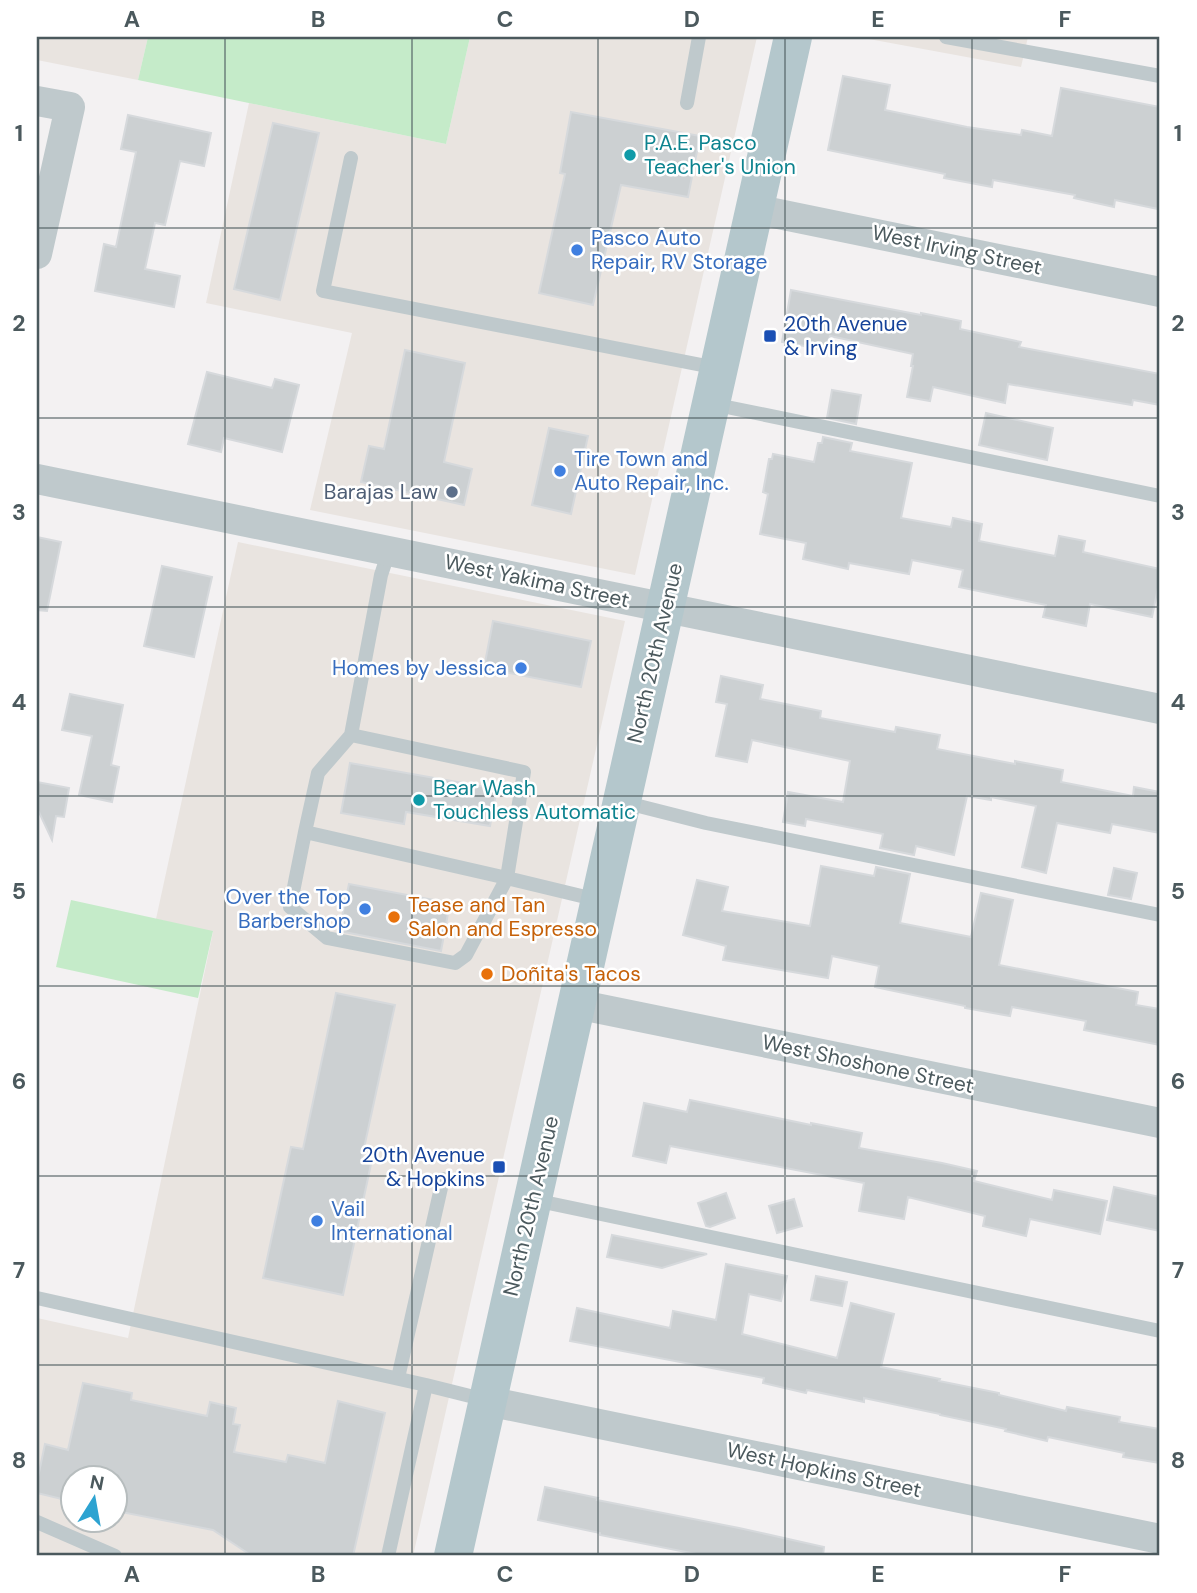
<svg xmlns="http://www.w3.org/2000/svg" width="1197" height="1593" viewBox="0 0 1197 1593" font-family="'DM Sans',sans-serif">
<style>
.commercial{fill:#e9e4e0;fill-rule:evenodd}
.green{fill:#c5ebc9}
.building{fill:#ccd0d2;stroke:#d6d9dc;stroke-width:2}
.lines{fill:none;stroke-linecap:round;stroke-linejoin:round}
.lane{stroke:#bfc9cc;stroke-width:14}
.street{stroke:#bfc9cc;stroke-width:30}
.primary{stroke:#b4c7cc;stroke-width:38}
.grid{fill:none;stroke:#4b595d;stroke-width:2;stroke-opacity:0.55}
.culture-dot{fill:#0f9aa8;stroke:#fff;stroke-width:2.5}
.shop-dot{fill:#3f7fe0;stroke:#fff;stroke-width:2.5}
.transit-dot{fill:#1a4fb4;stroke:#fff;stroke-width:2.5}
.service-dot{fill:#5c6f8a;stroke:#fff;stroke-width:2.5}
.food-dot{fill:#e8710a;stroke:#fff;stroke-width:2.5}
.labels{text-anchor:middle;dominant-baseline:central;stroke-width:5;stroke-linejoin:round;paint-order:stroke}
.culture-label{font-size:21px;fill:#0d838f;stroke:#fff;text-anchor:start}
.shop-label{font-size:21px;fill:#366cbe;stroke:#fff;text-anchor:start}
.street-label{font-size:21px;fill:#4b595d;stroke:#fff}
.transit-label{font-size:21px;fill:#164399;stroke:#fff;text-anchor:start}
.service-label{font-size:21px;fill:#4e5e75;stroke:#fff;text-anchor:end}
.food-label{font-size:21px;fill:#c56008;stroke:#fff;text-anchor:start}
.neatline{fill:none;stroke:#4b595d;stroke-width:2.5}
.grid-label{font-size:23px;text-anchor:middle;font-weight:bold;fill:#4b595d}
</style>
<rect width="100%" height="100%" fill="#f3f1f2"/>
<path class="commercial" d="M37 37H148L138 80 37 60Z
M470 37H757L635 575 310 510 352 333 206 303 249 103 446 144Z
M858 37H1028L1021 67Z
M238 542 625 621 413 1556H37V1318L128 1338 213 932 156 919ZM74 1478H116V1520H74Z"/>
<path class="green" d="M148 37H470L446 144 138 80Z
M71 900 213 931 198 998 56 967Z"/>
<path class="building" d="M843 76 890 85 885 110 967 127 1021 135 1022 130 1052 136 1061 88 1160 107V196L1158 209 1115 200 1114 207 1074 198 1075 195 993 180 992 187 944 178 945 174 828 150Z
M571 112 700 136 688 197 621 185 593 305 539 293 565 174 560 173Z
M128 115 211 133 204 166 180 161 165 225 155 223 145 269 180 276 174 307 95 291 104 244 116 247 136 152 121 149Z
M273 123 319 133 280 300 234 289Z
M791 290 921 315V313L961 321 960 329 1021 342 1019 347 1160 374V405L1133 400 1132 405 1008 384 1005 403 933 387 930 401 907 397 913 366H911L913 354 830 336 827 350 782 342Z
M405 350 465 363 444 462 472 469 464 505 361 482 369 446 384 449Z
M207 372 272 388 275 379 299 385 282 452 224 438 221 452 188 444Z
M832 390 861 395 856 424 827 418Z
M986 413 1053 428 1047 460 979 445Z
M549 428 588 436 571 514 532 505Z
M823 437 852 443 850 451 912 463 901 518 951 527 953 518 982 524 979 541 1055 556 1059 536 1085 541 1083 552 1160 569V578L1152 617 1090 604 1086 626 1043 617 1046 605 959 587 963 570 912 560 909 574 849 563 848 569 803 559 806 543 760 534 768 494 763 492 769 459H772L773 454 814 462 818 443H822Z
M37 537 61 542 47 611 37 610Z
M162 566 212 577 194 657 144 646Z
M493 621 591 641 581 687 484 668Z
M721 676 763 685 760 699 821 711 820 718 895 732 896 727 940 735 937 749 1015 764V761L1063 770 1061 782 1133 796 1134 787 1160 792V833L1112 824 1110 833 1057 823 1046 873 1022 867 1036 806 991 797V800L967 796 954 855 916 846 914 855 880 848 883 834 806 819 805 826 783 822 788 792 843 802 850 761 752 740 747 762 716 756 727 704 716 702Z
M70 694 123 705 111 765 119 767 112 802 79 795 92 736 62 730Z
M350 763 497 789 490 826 406 812 404 824 341 813Z
M37 782 69 788 64 817 56 816 52 840 37 808Z
M821 866 874 876 876 867 910 874 900 923 971 937 981 893 1013 900 999 965 1138 992 1136 1005 1160 1009V1045L1084 1030 1086 1021 1012 1007 1010 1016 965 1008V1006L875 987 879 966 832 956 828 978 723 960 726 946 683 935 697 880 728 887 722 911 810 926Z
M1114 868 1137 873 1131 899 1108 895Z
M349 884 450 903 441 951 339 931Z
M336 993 395 1005 361 1162 371 1164 343 1295 263 1278 291 1147 303 1149Z
M690 1100 811 1125V1123L862 1133 859 1148 942 1163 977 1171 974 1181 1052 1200 1054 1190 1107 1201 1100 1234 1030 1219 1026 1236 983 1226 985 1216 908 1197 904 1219 859 1211 864 1183 670 1146 666 1163 633 1156 644 1103 687 1112Z
M1114 1187 1160 1197V1231L1107 1220Z
M726 1193 735 1218 710 1227 706 1226 698 1203Z
M794 1199 802 1226 777 1233 769 1206Z
M612 1235 707 1254 662 1268 607 1257Z
M726 1264 787 1276 781 1301 749 1294 742 1334 837 1358 851 1303 894 1314 881 1367 940 1379 939 1381 999 1393V1395L1066 1411 1067 1407 1120 1417 1119 1422 1160 1429V1463L1123 1457 1124 1453 1048 1437 1047 1441 1005 1431 1006 1429 940 1415V1414L864 1398V1402L807 1390 806 1393 763 1383 764 1378 570 1341 577 1308 670 1328 673 1311 716 1320Z
M816 1276 847 1282 842 1306 811 1300Z
M83 1383 132 1393 131 1400 207 1416 210 1402 236 1408 233 1424 240 1425 234 1452 286 1462 288 1455 325 1463 338 1401 385 1413 353 1556H252L213 1530 116 1511V1478H74V1502L37 1493V1482L45 1444 68 1450Z
M545 1487 598 1498 597 1500 739 1528 824 1547 823 1556H706L600 1535V1533L538 1520Z"/>
<g class="lines">
<path class="lane" d="M946 37 1160 76
M687 103 699 37
M351 158 323 291 717 368
M712 404 1160 496
M389 551 381 575 351 735 524 772 507 878 305 832 290 907 327 938 455 963 466 955 507 878 598 900
M623 802 706 823 1160 915
M305 832 318 773 351 735
M534 1200 1160 1331
M37 1298 426 1385 486 1400
M398 1378 443 1179
M37 1522 115 1556
M388 1556 426 1385"/>
<path class="street" d="M37 101 70 107 37 254
M754 209 1160 292
M37 479 1160 709
M576 1004 1160 1123
M487 1401 1160 1539"/>
<path class="primary" d="M453 1556 793 37"/>
</g>
<path class="grid" d="M225 37V1556M412 37V1556M598 37V1556M785 37V1556M972 37V1556M37 228H1160M37 418H1160M37 607H1160M37 796H1160M37 986H1160M37 1176H1160M37 1365H1160"/>
<g class="culture-dot">
<circle cx="630" cy="155" r="7"/>
<circle cx="419" cy="800" r="7"/>
</g>
<g class="shop-dot">
<circle cx="577" cy="250" r="7"/>
<circle cx="560" cy="471" r="7"/>
<circle cx="521" cy="668" r="7"/>
<circle cx="365" cy="909" r="7"/>
<circle cx="317" cy="1221" r="7"/>
</g>
<g class="transit-dot">
<rect x="763" y="329" width="14" height="14" rx="3.5"/>
<rect x="492" y="1160" width="14" height="14" rx="3.5"/>
</g>
<circle class="service-dot" cx="452" cy="492" r="7"/>
<g class="food-dot">
<circle cx="394" cy="917" r="7"/>
<circle cx="487" cy="974" r="7"/>
</g>
<g class="labels">
<g class="culture-label">
<text x="644" y="143">P.A.E. Pasco<tspan x="644" dy="24">Teacher's Union</tspan></text>
<text x="433" y="788">Bear Wash<tspan x="433" dy="24">Touchless Automatic</tspan></text>
</g>
<g class="shop-label">
<text x="591" y="238">Pasco Auto<tspan x="591" dy="24">Repair, RV Storage</tspan></text>
<text x="574" y="459">Tire Town and<tspan x="574" dy="24">Auto Repair, Inc.</tspan></text>
<text x="507" y="668" text-anchor="end">Homes by Jessica</text>
<text x="351" y="897" text-anchor="end">Over the Top<tspan x="351" dy="24">Barbershop</tspan></text>
<text x="331" y="1209">Vail<tspan x="331" dy="24">International</tspan></text>
</g>
<g class="street-label">
<text transform="translate(957 250) rotate(12)">West Irving Street</text>
<text transform="translate(537 581) rotate(12)">West Yakima Street</text>
<text transform="translate(655 653) rotate(-77)">North 20th Avenue</text>
<text transform="translate(868 1064) rotate(12)">West Shoshone Street</text>
<text transform="translate(531 1206) rotate(-77)">North 20th Avenue</text>
<text transform="translate(824 1470) rotate(12)">West Hopkins Street</text>
</g>
<g class="transit-label">
<text x="784" y="324">20th Avenue<tspan x="784" dy="24">&amp; Irving</tspan></text>
<text x="485" y="1155" text-anchor="end">20th Avenue<tspan x="485" dy="24">&amp; Hopkins</tspan></text>
</g>
<g class="service-label">
<text x="438" y="492">Barajas Law</text>
</g>
<g class="food-label">
<text x="408" y="905">Tease and Tan<tspan x="408" dy="24">Salon and Espresso</tspan></text>
<text x="501" y="974">Doñita's Tacos</text>
</g>
</g>
<rect width="1197" height="1593" fill="none" stroke="#ffffff" stroke-width="77"/>
<g transform="translate(94 1499) rotate(11)"><circle r="33" fill="#ffffff" stroke="#b7bdbe" stroke-width="2"/>
<path d="M0-5L12 26L0 18L-12 26Z" fill="#2da3d1"/>
<text y="-10" font-size="19" font-weight="bold" text-anchor="middle" fill="#4b595d">N</text>
</g>
<rect x="38" y="38" width="1120" height="1516" class="neatline"/>
<g class="grid-label">
<text x="132" y="27">A</text>
<text x="318" y="27">B</text>
<text x="505" y="27">C</text>
<text x="692" y="27">D</text>
<text x="878" y="27">E</text>
<text x="1065" y="27">F</text>
<text x="19" y="141">1</text>
<text x="1178" y="141">1</text>
<text x="19" y="331">2</text>
<text x="1178" y="331">2</text>
<text x="19" y="520">3</text>
<text x="1178" y="520">3</text>
<text x="19" y="710">4</text>
<text x="1178" y="710">4</text>
<text x="19" y="899">5</text>
<text x="1178" y="899">5</text>
<text x="19" y="1089">6</text>
<text x="1178" y="1089">6</text>
<text x="19" y="1278">7</text>
<text x="1178" y="1278">7</text>
<text x="19" y="1468">8</text>
<text x="1178" y="1468">8</text>
<text x="132" y="1582">A</text>
<text x="318" y="1582">B</text>
<text x="505" y="1582">C</text>
<text x="692" y="1582">D</text>
<text x="878" y="1582">E</text>
<text x="1065" y="1582">F</text>
</g>
</svg>
